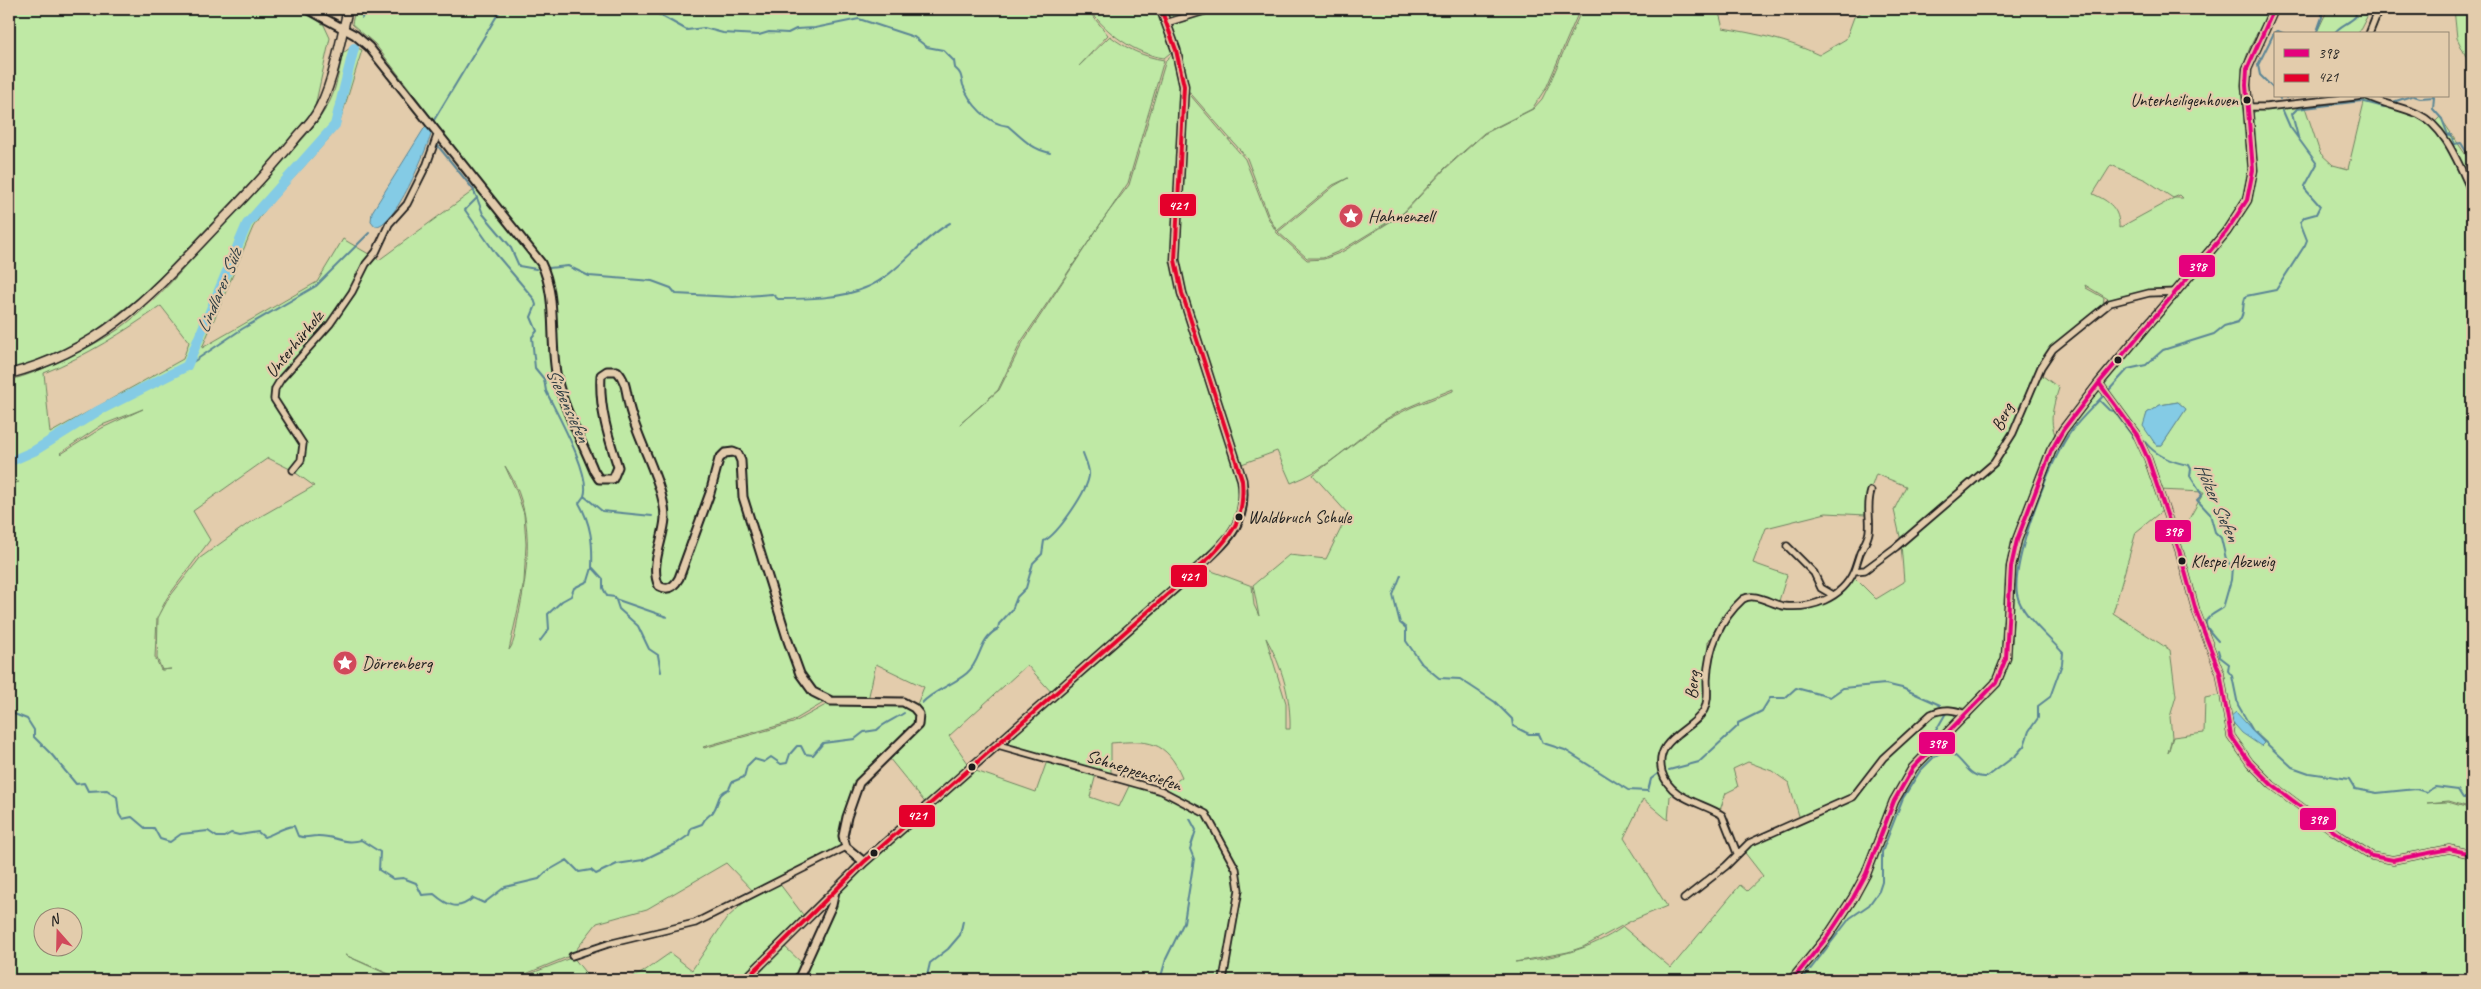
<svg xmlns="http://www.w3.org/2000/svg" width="2481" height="989" viewBox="0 0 2481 989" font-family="Caveat,sans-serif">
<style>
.green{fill:#bfe9a5;stroke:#6e8260;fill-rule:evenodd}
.water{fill:#84cbe5;stroke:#5a8595}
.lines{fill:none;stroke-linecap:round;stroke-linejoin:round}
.stream{stroke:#5a8595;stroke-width:2}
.river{stroke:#84cbe5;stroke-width:10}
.minor-casing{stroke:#1c1c1c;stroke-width:9}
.tertiary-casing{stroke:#1c1c1c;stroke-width:11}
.secondary-casing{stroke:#1c1c1c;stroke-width:11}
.minor{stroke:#e3ccac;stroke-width:5.5}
.tertiary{stroke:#e3ccac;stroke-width:7}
.secondary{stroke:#e3ccac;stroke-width:8}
.bus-1-casing{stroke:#e3ccac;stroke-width:8}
.bus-2-casing{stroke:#e3ccac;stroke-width:8}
.bus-1{stroke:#e5007d;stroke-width:4}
.bus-2{stroke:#e4002b;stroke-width:4}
.bus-dot{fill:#1c1c1c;stroke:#e3ccac;stroke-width:2}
.labels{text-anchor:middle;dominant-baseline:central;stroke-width:4.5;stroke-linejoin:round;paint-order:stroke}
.bus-label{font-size:17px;fill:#1c1c1c;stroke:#e3ccac;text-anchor:start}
.poi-label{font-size:18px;fill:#1c1c1c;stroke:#e3ccac;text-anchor:start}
.street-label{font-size:18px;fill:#1c1c1c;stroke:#e3ccac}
.water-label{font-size:19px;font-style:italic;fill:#313f44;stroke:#e3ccac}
.line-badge{stroke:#e3ccac;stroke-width:2}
.badge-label{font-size:14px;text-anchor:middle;font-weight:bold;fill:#fff}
</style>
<rect width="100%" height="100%" fill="#e3ccac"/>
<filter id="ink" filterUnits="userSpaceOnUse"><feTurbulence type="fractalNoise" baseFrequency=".02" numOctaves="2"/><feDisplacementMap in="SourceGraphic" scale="10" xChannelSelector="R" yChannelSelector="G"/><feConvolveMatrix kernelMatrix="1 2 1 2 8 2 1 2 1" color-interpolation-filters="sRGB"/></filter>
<g filter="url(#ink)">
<path class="green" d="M9 9H302L324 25 330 38 314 111 278 154 146 292 81 342 22 367 9 370Z
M355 9H1087L1108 35 1079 66 1110 36C1125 48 1144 57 1164 60L1128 183 1021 342 998 390 959 425 999 390 1023 342 1107 214 1129 185 1166 60 1175 52 1181 86 1174 261 1180 293 1240 480C1243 502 1238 517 1229 537L1053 694 1027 665 949 736 970 766 927 805 889 758 919 726 920 713 916 707 924 687 876 664 868 700 830 699 791 722 703 747 704 748 793 723 831 702 903 703C914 709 917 711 917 724L858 782 845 817 842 837 845 846 755 893 726 863 647 909 597 923 572 955 511 980H403L345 955 400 980H9V485L19 482 9 483V380C28 376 44 368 62 360 81 351 101 341 119 329 166 295 202 246 240 203 268 172 311 138 330 101 337 87 339 68 343 53L353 46 362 50 340 122 332 135 265 210 253 227 202 348 317 282 343 239 379 260 477 188 530 255 538 256 375 44 352 24ZM161 306 189 342 183 359 50 433 44 373C88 355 122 333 161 306ZM278 381 275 398C290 423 314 444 293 471L314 486 249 523 200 558 168 599 158 618 157 658 162 670 171 669 161 670 155 657 157 618 167 598 210 540 193 511 268 458 292 470 300 459 302 444 273 399ZM143 409 102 428 61 454 60 453 102 425ZM505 466C536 512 529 566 518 618 516 627 515 643 509 650L524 582 526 544 524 514 516 490ZM42 916H72V946H42Z
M1089 9H1160L1175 49 1164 58C1135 54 1106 33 1089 9Z
M1163 9H1209L1167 21Z
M1215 9H1580L1547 86 1532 109 1484 133 1445 168 1403 213 1342 250 1323 258H1307L1278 232 1334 186 1348 178 1333 185 1277 231 1268 215 1247 158 1185 87 1168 24Z
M1582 9H1718L1723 28C1757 34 1788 40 1819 55L1846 39 1854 17 1866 9H2270C2261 28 2245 50 2243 72 2238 111 2257 150 2248 189 2240 220 2196 265 2175 291H2155L2113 302 2085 285 2086 288 2104 298C2102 325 2066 331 2051 350 2025 383 2019 427 1993 461 1982 476 1967 485 1953 496 1935 510 1917 525 1901 541L1894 510 1906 486 1876 474 1868 497 1866 515 1826 513 1766 528 1753 563 1787 575 1778 604 1747 595 1739 600 1716 628 1708 642 1706 699 1702 711 1664 745C1662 765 1658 779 1675 793L1670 796 1668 820 1643 799 1624 838 1667 906 1631 921 1583 947 1568 952 1515 962C1554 958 1590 950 1623 927L1671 968 1740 885 1747 891 1763 876 1742 849 1771 833 1834 806 1800 819 1789 783 1772 771 1748 762 1733 769 1738 787 1726 793 1719 813C1712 809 1704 804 1696 800 1681 794 1668 789 1664 771 1658 742 1696 729 1705 711 1711 699 1709 686 1709 673 1710 644 1722 614 1747 598 1796 607 1816 621 1853 576L1876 599 1904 582 1901 544 1934 513 1986 472 2014 430 2039 373 2059 388C2054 404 2048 420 2056 437L2019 523 2009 566 2003 661 1992 683 1968 709C1962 708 1955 706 1948 706 1925 708 1896 742 1879 759L1884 762C1902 742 1922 711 1953 713L1957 720 1913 763 1917 769 1996 688 2008 664 2012 641 2015 564 2025 525 2064 433 2095 393 2101 391 2135 435 2142 450 2163 510 2136 532 2113 613 2170 650 2176 696 2170 717 2172 737 2168 753 2173 737 2204 733 2205 698 2225 694 2223 674 2208 635 2197 618 2175 537 2189 519 2204 492 2159 490 2138 434 2104 387 2105 381 2240 218C2260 180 2255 157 2250 116L2257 110 2304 104 2320 153 2333 165 2348 169 2365 98C2382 104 2404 108 2420 117 2446 132 2458 170 2472 196V808L2449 801 2427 803 2448 802 2472 809V854C2448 846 2427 857 2403 860 2394 862 2384 857 2376 859 2409 869 2440 844 2472 856V980H800L833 906 837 892 973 770 1036 792 1047 761 1096 774 1090 797 1119 807 1130 784 1162 792 1182 777C1166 740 1149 740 1111 743V775L1000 744 1201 567 1252 586 1254 605 1259 616 1253 585 1289 555 1326 559 1348 514 1313 475 1384 421 1412 407 1453 391V389C1429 399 1404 407 1383 421 1352 442 1327 470 1291 483L1277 451 1239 465 1183 293 1177 261 1185 89 1245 159 1267 216 1277 233 1307 260 1324 259 1342 252 1404 213 1445 169 1484 134 1533 109 1542 99 1549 85ZM2111 165 2146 180 2173 198 2180 195 2183 198H2174L2119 228C2120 209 2109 201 2093 194ZM2178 402 2186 409 2162 445H2156L2144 426 2147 413 2160 405ZM1266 638C1282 666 1291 697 1290 729H1286V703Z
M2328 9H2371L2358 34H2316Z
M2454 9H2472V69L2457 38Z
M2440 117 2472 164V191L2443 137 2433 124Z
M779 883 804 916 742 980H621L640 974 670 953 692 970 727 918 749 898Z
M784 946 803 964 797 980H751Z
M573 957 591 980H515Z"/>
<path class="water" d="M425 127 432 132C426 150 395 228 375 226L371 221 372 212Z
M2178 402 2186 409 2162 445H2156L2143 426 2147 413 2160 405Z
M2236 712 2264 743 2261 746 2242 733 2229 718Z"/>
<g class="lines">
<path class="stream" d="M649 9 687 30 704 28 723 33 759 35 769 32 788 33 796 29 815 28 859 19 914 37 927 47 943 50 954 61 955 68C962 74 961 77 963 85 970 104 988 124 1008 126 1022 138 1031 149 1050 153
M362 18 364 9
M2316 34 2322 17V9
M2334 34C2339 25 2349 24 2356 16L2354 9
M2275 90 2260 75 2258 65 2274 33 2278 31 2285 34
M2279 96 2280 99
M2287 96V98
M2414 96 2420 98 2434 97 2433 109 2442 119 2448 135 2451 134 2454 144 2461 143 2469 156 2472 172
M2393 102 2411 96
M434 120 501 9
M2298 137 2292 114 2297 109 2361 101 2384 107
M438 146 473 189 477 198 465 210 496 254 534 299 536 305 531 317 537 331 532 337 535 368 544 379 546 391C556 412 592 475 584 496L602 511 652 516
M477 198 483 214 510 246 519 266 536 269
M549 268 568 266 589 276 652 281 671 288 676 294 733 297 772 294 778 299C806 299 840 299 865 288 898 275 919 240 950 223
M187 366 242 329 316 286 369 233
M2109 390 2128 369 2146 365 2163 350 2214 334 2224 326 2238 322C2246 314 2241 305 2246 296L2276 290 2305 245 2307 240 2300 222 2305 217 2316 214 2320 206 2305 189V186L2317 164 2290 127 2283 111
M2100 401 2109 410 2114 411 2134 438
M2145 442C2156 456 2171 462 2189 465L2191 469 2190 476 2202 495 2197 500 2210 514 2215 532 2221 538 2226 559 2232 567 2231 580 2223 608C2202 621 2200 621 2218 641
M584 496 579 503C591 524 593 543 592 567L603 579V588L607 596 615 597 619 609 638 626 649 649 658 655 661 672
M1401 575 1393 595 1400 623 1406 628V641L1422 664 1439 678 1460 679 1495 702 1512 719 1513 726 1529 734H1539L1543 743 1565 750 1628 790 1648 791 1651 779 1660 772
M615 599 667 617
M540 641 549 629 548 614 562 601 571 596 574 588 588 581 592 568
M2218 650 2220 657 2229 664 2228 671 2232 676 2238 705 2253 731 2292 767 2309 773 2349 779 2355 789 2377 793 2416 789 2426 792 2435 787 2458 790 2463 798H2472
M922 703C934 690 953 685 967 673 982 660 978 639 998 629L999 624 1012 610 1017 597 1026 588 1033 563 1042 554 1044 541C1058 534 1088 490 1089 475 1090 469 1085 459 1083 453
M9 712 27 719 34 730V737L52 755 76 784 84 783 88 791 107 790 117 797 119 814 122 819 132 817 145 828H154L160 839 170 842 181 834 208 831 217 837H224L231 833 239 835 258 832 264 837C275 834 282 827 294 826L298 836C306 839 309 836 317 836 334 835 343 845 361 840L380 852 379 870 393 879 403 878 416 883 422 895 434 894C448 906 458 911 473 898L484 903 505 887 539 879 546 872 567 860 579 872 591 870 596 874 617 864 643 860 676 844 689 835 691 828 702 824C705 817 708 817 713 812 720 802 716 794 729 789L732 782 744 777 747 766 754 759 764 762 771 757 781 764 787 763 790 754 797 746H801L805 754 813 755 823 743 855 739 864 732 877 730C884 723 895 719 904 713
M1935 737V732L1946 713
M1669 770 1699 762 1738 726V723L1762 711 1770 698H1785L1796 688 1830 697 1843 688 1885 684 1902 688 1940 705
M929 980 927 976 930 963 948 949 960 935 963 921
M1160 980 1166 959 1184 922 1194 859 1190 849 1196 830 1190 819
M1802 980 1850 918 1869 905 1879 891 1882 882V852L1903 798 1920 771 1935 756 1944 751C1964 754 1965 779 1987 777L2016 755 2024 746 2029 731 2038 718V706L2050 697 2062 664 2063 653C2050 638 2020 614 2017 594 2011 562 2051 456 2072 430 2081 418 2093 407 2103 396"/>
<path class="river" d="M9 462 34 451 98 411 187 366 247 224 335 125 354 48"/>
<defs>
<path id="minor" d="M1166 23 1211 9
M2369 34 2379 9
M2367 96C2383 104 2402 107 2418 114 2446 127 2459 166 2472 192
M2247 107H2266L2363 96
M2099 383 2137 435 2148 459 2179 550 2196 611 2220 673 2231 736 2250 763 2272 785 2336 833 2372 856 2393 860 2449 849 2472 854
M293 470 301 460 303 444 274 399 275 389 281 379 330 324 352 292 366 264 376 252 389 224 407 204 427 164 438 133
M1787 546 1814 573 1821 588 1833 595
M1854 571 1865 570 1896 547 1994 463 2013 433 2041 367 2053 349 2110 303 2149 293 2176 292
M998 745 1162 791 1206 814 1236 869 1239 890 1223 980
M1737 853 1722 815C1701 802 1670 799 1662 772 1653 738 1693 731 1704 710 1709 700 1707 690 1707 680 1708 647 1719 621 1743 599 1755 592 1771 604 1783 606 1811 609 1842 599 1854 571 1856 566 1858 559 1860 553 1863 547 1868 539 1869 532 1871 518 1866 507 1871 491
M1684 899 1726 866 1749 843 1853 797 1883 758 1931 714C1944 708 1954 709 1967 715
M572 956 608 944 695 923 846 847"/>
<path id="tertiary" d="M307 9 355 35 369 47 541 263C558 297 549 341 557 378 564 410 582 441 594 471L599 479H613L618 467C608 436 599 408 601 375L607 371H617C628 382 626 398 631 413 640 444 665 488 665 518 664 539 649 566 659 586 668 591 674 587 679 578L710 493 719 459 725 453 733 452 738 454 741 461 743 497 788 641 800 674 813 692 831 701 903 702 914 708 919 714 918 725 859 783 847 817 843 836 846 847 864 862
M745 980 864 862 1199 567C1229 539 1248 524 1242 480L1182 293 1175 260 1184 86 1176 50 1161 9
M798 980 832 905 835 891"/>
<path id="secondary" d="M9 374C111 348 161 283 231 211 254 187 276 163 297 137 303 130 311 122 316 114 333 86 340 41 348 9
M1792 980 1828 936 1853 898 1866 874 1894 801 1913 768 1996 683 2006 658 2011 567 2017 540 2051 451 2063 430 2099 383 2226 232 2247 200 2253 170 2246 85 2247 69 2274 9"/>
</defs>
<use href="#minor" class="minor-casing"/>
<use href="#tertiary" class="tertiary-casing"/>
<use href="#secondary" class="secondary-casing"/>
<use href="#minor" class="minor"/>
<use href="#tertiary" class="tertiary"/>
<use href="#secondary" class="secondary"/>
<defs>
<path id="bus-1" d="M2099 383 2137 435 2148 459 2179 550 2196 611 2220 673 2231 736 2250 763 2272 785 2336 833 2372 856 2393 860 2449 849 2472 854
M1792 980 1828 936 1853 898 1866 874 1894 801 1913 768 1996 683 2006 658 2011 567 2017 540 2051 451 2063 430 2099 383 2226 232 2247 200 2253 170 2246 85 2247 69 2274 9"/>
<path id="bus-2" d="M745 980 864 862 1210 557C1235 532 1245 516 1242 480L1182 293 1175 260 1184 86 1176 50 1161 9"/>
</defs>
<use href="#bus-1" class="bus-1-casing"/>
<use href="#bus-2" class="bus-2-casing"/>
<use href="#bus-1" class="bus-1"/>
<use href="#bus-2" class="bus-2"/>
</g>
</g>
<defs>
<symbol id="sight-disc" viewBox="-11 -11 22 22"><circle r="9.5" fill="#d1495b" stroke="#e3ccac"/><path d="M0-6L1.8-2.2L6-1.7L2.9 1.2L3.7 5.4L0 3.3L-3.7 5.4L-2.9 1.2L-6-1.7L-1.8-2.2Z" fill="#fff"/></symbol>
</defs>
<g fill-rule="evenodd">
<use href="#sight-disc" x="1337" y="202" width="28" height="28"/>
<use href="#sight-disc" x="331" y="649" width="28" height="28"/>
</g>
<g class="bus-dot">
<circle cx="2247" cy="100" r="4.5"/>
<circle cx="2118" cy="360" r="4.5"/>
<circle cx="1239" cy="517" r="4.5"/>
<circle cx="2182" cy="561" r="4.5"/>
<circle cx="972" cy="767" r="4.5"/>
<circle cx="874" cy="853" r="4.5"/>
</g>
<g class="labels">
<g class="bus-label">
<text x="2238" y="100" text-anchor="end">Unterheiligenhoven</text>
<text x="1248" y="517">Waldbruch Schule</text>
<text x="2191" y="561">Klespe Abzweig</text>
</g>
<g class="poi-label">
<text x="1368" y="216">Hahnenzell</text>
<text x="362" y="663">Dörrenberg</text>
</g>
<g class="street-label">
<text transform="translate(294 344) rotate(-51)">Unterhürholz</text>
<text transform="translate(2002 417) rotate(-64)">Berg</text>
<text transform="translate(1692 685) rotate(-85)">Berg</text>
<text transform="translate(1134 770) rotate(18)">Schneppensiefen</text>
</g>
<g class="water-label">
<text transform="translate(219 291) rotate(-67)">Lindlarer Sülz</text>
<text transform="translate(568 405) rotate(65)">Siebensiefen</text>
<text transform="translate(2217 502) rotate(66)">Hölzer Siefen</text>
</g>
</g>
<g class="line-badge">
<rect x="1159" y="193" width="38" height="24" rx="5" fill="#e4002b"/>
<rect x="2178" y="254" width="38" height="24" rx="5" fill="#e5007d"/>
<rect x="2154" y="519" width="38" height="24" rx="5" fill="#e5007d"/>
<rect x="1170" y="564" width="38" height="24" rx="5" fill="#e4002b"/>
<rect x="1918" y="731" width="38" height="24" rx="5" fill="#e5007d"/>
<rect x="898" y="804" width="38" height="24" rx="5" fill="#e4002b"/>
<rect x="2299" y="807" width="38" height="24" rx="5" fill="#e5007d"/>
</g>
<g class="badge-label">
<text x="1178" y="210">421</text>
<text x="2197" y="271">398</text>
<text x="2173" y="536">398</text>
<text x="1189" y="581">421</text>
<text x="1937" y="748">398</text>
<text x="917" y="820">421</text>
<text x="2318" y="824">398</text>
</g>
<rect width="2481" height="989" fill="none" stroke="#e3ccac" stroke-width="30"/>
<rect x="15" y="15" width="2451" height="959" fill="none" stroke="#1c1c1c" stroke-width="2" filter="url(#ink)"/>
<rect x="2274" y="32" width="175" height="65" fill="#e3ccac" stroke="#938672"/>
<rect x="2284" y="49" width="25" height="8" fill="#e5007d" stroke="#938672"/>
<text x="2318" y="58" font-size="15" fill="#1c1c1c">398</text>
<rect x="2284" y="74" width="25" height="8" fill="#e4002b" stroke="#938672"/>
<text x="2318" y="82" font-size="15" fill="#1c1c1c">421</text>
<g transform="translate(58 932) rotate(340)"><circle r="24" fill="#e3ccac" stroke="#938672"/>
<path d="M0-4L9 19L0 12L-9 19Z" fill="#d1495b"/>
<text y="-8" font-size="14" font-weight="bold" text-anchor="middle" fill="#1c1c1c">N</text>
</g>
</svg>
